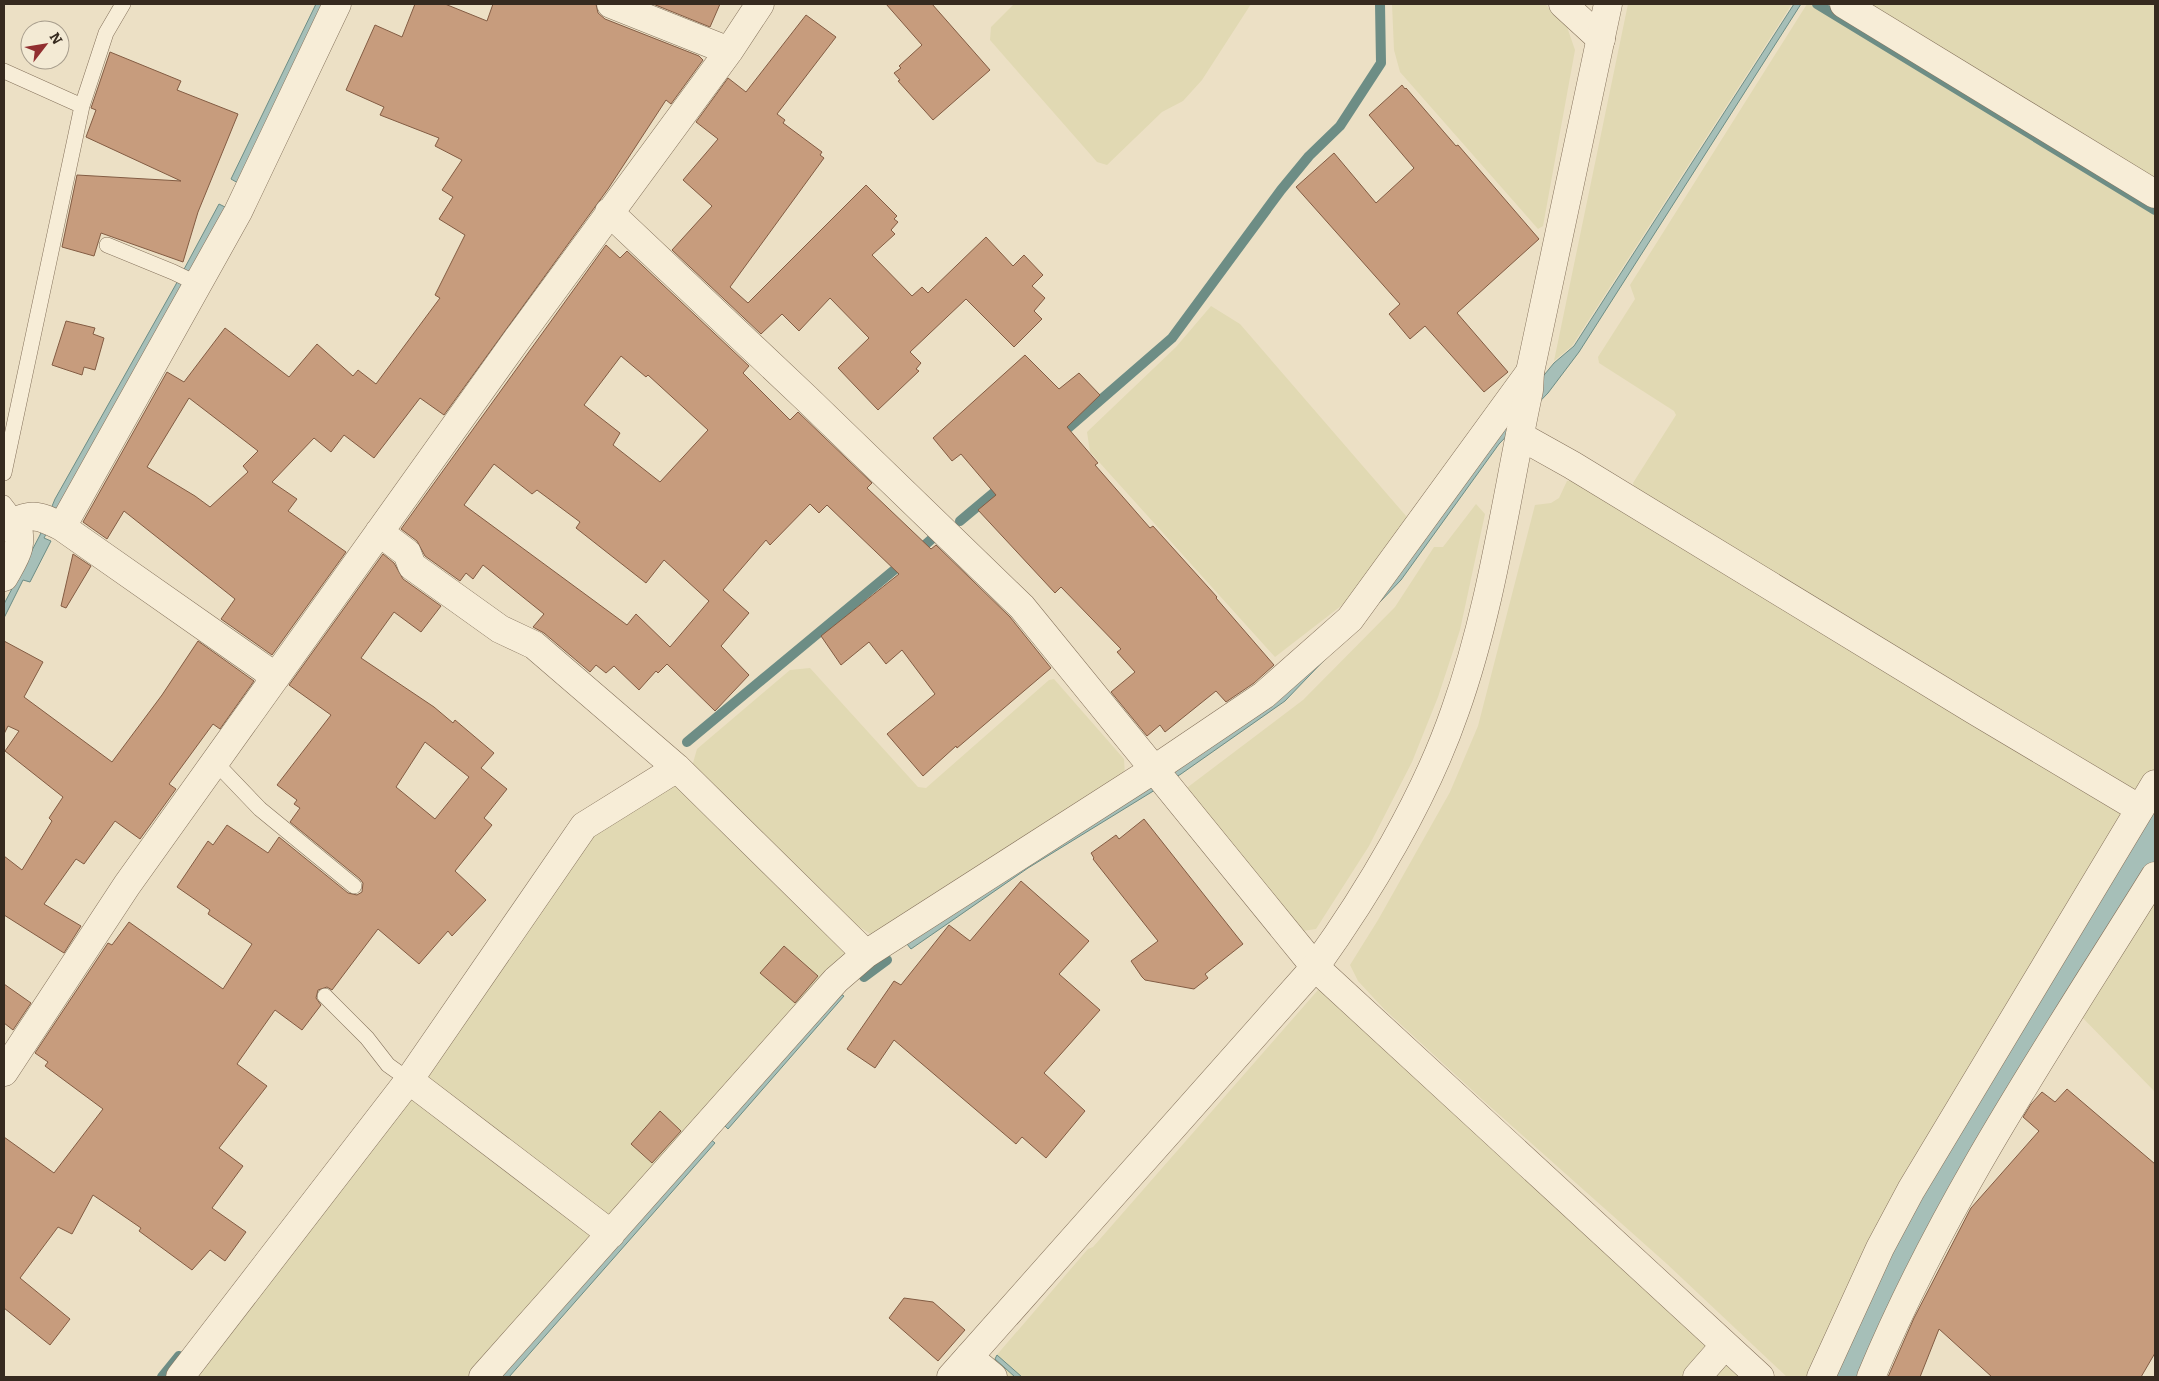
<svg xmlns="http://www.w3.org/2000/svg" width="2159" height="1381" viewBox="0 0 2159 1381" font-family="Bitter,serif">
<style>
.farmland{fill:#e1d9b3}
.water{fill:#a6bfb8;stroke:#6d8d85}
.lines{fill:none;stroke-linecap:round;stroke-linejoin:round}
.stream{stroke:#6d8d85;stroke-width:10}
.building{fill:#c79c7d;stroke:#835c43;fill-rule:evenodd}
.service-casing{stroke:#85725c;stroke-width:16}
.minor-casing{stroke:#85725c;stroke-width:29}
.tertiary-casing{stroke:#85725c;stroke-width:29}
.service{stroke:#f7edd7;stroke-width:15}
.minor{stroke:#f7edd7;stroke-width:28}
.tertiary{stroke:#f7edd7;stroke-width:28}
</style>
<rect width="100%" height="100%" fill="#ece0c5"/>
<path class="farmland" d="M1014 4H1251L1202 80 1183 101 1162 112 1107 165 1097 162 990 40 991 27Z
M1392 4H1545L1566 24 1575 50 1543 226 1538 229 1400 72 1394 50Z
M1628 4H1792L1572 346 1554 361Z
M1807 4H1826L2155 203V775L2138 800 1635 490 1633 483 1676 415 1674 411 1599 363 1598 357 1635 299 1630 285Z
M1860 4H2155V179Z
M1211 306 1240 324 1413 524 1363 589 1275 657 1090 452 1087 432 1176 347Z
M1576 480 2120 809 2125 818 1813 1377H1787L1667 1264 1485 1102 1384 1009 1358 981 1350 965 1378 920 1450 792 1478 726 1535 505 1551 503 1559 498 1567 481Z
M1476 504 1485 514 1460 630 1438 697 1412 762 1369 846 1316 929 1296 932 1188 799V787L1303 700 1395 607 1434 547H1443Z
M810 668 918 787 926 788 1049 680 1054 679 1124 759 1125 776 872 935 855 924 691 770 697 749 790 670Z
M677 781 853 950 615 1217 603 1218 419 1081 588 833Z
M2155 889V1092L2078 1013Z
M1318 990 1331 994 1706 1345 1708 1350 1688 1377H1003L989 1364 1088 1249 1093 1247Z
M412 1091 595 1229V1240L475 1377H189Z
M1722 1365 1730 1366 1743 1377H1709Z"/>
<path class="water" d="M316 4H324L238 183 231 179Z
M1794 4H1801L1579 352 1548 393 1499 444 1401 580 1285 701 1181 774 1028 868 911 949 907 944 1282 694 1554 363 1574 346Z
M219 204 227 208 61 506 44 538 51 541 30 582 23 580 4 618V604L40 535 55 499 175 286Z
M2155 804V861L1970 1158 1861 1377H1826L1876 1265Z
M837 992 844 996 728 1129 722 1123Z
M709 1138 715 1143 509 1377H498Z
M997 1355 1022 1377H1015L995 1359Z"/>
<g class="lines">
<path class="stream" d="M1817 4 2155 210
M1059 436 1172 338 1281 190 1309 156 1340 126 1381 63 1380 4
M960 521 1003 485
M917 552 934 537
M687 742 905 561
M864 977 887 960
M162 1377 179 1356"/>
</g>
<path class="building" d="M415 4H445L487 21 493 4H596L598 13 605 19 699 56 703 60 671 104 666 100 608 189 444 415 420 398 374 458 344 435 331 452 314 438 272 482 297 499 288 511 346 552 272 655 221 619 235 599 124 511 107 539 83 522 167 372 184 382 225 328 289 377 317 344 353 376 358 370 376 384 440 298 435 295 465 235 439 219 453 197 442 190 462 160 435 146 439 138 380 115 384 107 346 90 375 25 402 37ZM189 398 258 451 243 466 248 472 210 507 195 496 147 467Z
M653 4H720L710 27Z
M886 4H932L990 70 933 120 898 81 900 80 894 73 901 68 899 66 922 45Z
M806 15 836 37 777 114 785 120 783 123 822 152 820 155 824 158 730 287 748 303 866 185 897 216 894 219 898 222 891 230 895 234 872 255 912 296 922 287 928 293 986 237 1013 266 1024 255 1043 275 1032 286 1045 298 1034 311 1042 319 1014 347 966 299 910 352 921 363 916 369 919 371 878 410 838 368 869 338 830 298 799 331 782 314 761 334 672 250 712 206 683 180 718 139 696 122 728 78 746 92Z
M110 52 181 81 177 90 238 114 198 212 183 262 101 233 94 256 62 247 77 175 181 181 86 137 96 110 91 108Z
M1402 85 1405 89 1406 88 1456 146 1458 145 1539 239 1457 313 1508 372 1484 392 1425 326 1410 339 1389 314 1400 304 1296 187 1334 153 1376 203 1414 168 1369 115Z
M606 245 620 258 627 251 749 366 743 373 790 420 798 412 872 483 867 488 931 549 936 545 1010 617 1051 668 957 748 956 746 923 776 887 734 935 694 902 650 886 664 869 642 841 665 821 636 899 574 827 505 819 513 810 504 770 545 766 540 723 590 749 613 721 646 749 675 715 711 667 664 658 673 656 671 639 690 614 666 606 673 596 665 590 672 544 633 533 627 544 614 483 565 473 579 466 573 460 581 425 556 417 541 401 529ZM621 356 646 377 648 375 708 430 660 482 613 445 620 433 584 405ZM494 464 532 494 537 490 580 522 576 528 646 583 664 560 709 601 670 647 636 614 627 625 464 505Z
M66 321 95 328 93 334 104 338 95 370 84 367 82 375 52 365Z
M1025 355 1059 389 1079 373 1100 395 1067 427 1098 463 1095 465 1150 528 1153 526 1217 597 1216 598 1274 665 1254 683 1226 702 1216 691 1165 732 1160 725 1147 736 1111 692 1135 672 1117 652 1121 649 1061 587 1055 593 978 510 996 495 961 454 952 461 933 438Z
M73 554 91 566 66 608 61 606Z
M383 554 394 563 403 579 441 606 421 632 394 612 361 658 434 707 453 723 455 720 494 753 481 768 507 789 484 818 492 825 455 871 486 900 452 936 448 931 419 964 378 929 332 990 327 987 318 990 316 998 321 1005 302 1030 275 1010 237 1064 267 1086 219 1148 243 1166 212 1208 246 1232 225 1261 210 1250 192 1270 139 1231 141 1228 93 1195 72 1234 58 1227 20 1278 70 1319 50 1345 4 1308V1137L54 1173 103 1109 45 1066 48 1062 35 1053 108 943 112 945 129 922 223 989 252 944 208 914 210 910 177 887 208 841 213 845 227 825 268 853 279 837 348 893 357 895 362 892 363 883 360 879 290 822 300 808 294 804 297 800 277 785 331 715 289 685ZM425 742 469 777 435 819 396 787Z
M4 641 43 662 24 697 112 762 162 695 198 641 254 681 220 729 213 724 169 784 176 789 140 839 115 821 84 864 76 859 44 904 81 926 64 953 4 915V856L22 870 52 821 49 818 63 797 5 751 19 731 8 726 4 734Z
M1144 819 1243 944 1205 974 1208 978 1194 989 1145 980 1142 977 1131 961 1158 941 1093 859 1094 858 1091 853 1116 835 1119 839Z
M1021 881 1089 941 1059 974 1100 1010 1044 1073 1085 1111 1046 1158 1022 1137 1016 1144 894 1040 875 1068 847 1049 894 981 901 985 949 925 970 941Z
M784 946 818 976 795 1003 760 973Z
M4 984 31 1003 13 1030 4 1023Z
M2067 1089 2155 1164V1353L2141 1377H1992L1939 1329 1920 1377H1888L1914 1318 1971 1208 2039 1131 2023 1117 2031 1104 2042 1092 2055 1102Z
M660 1111 681 1131 652 1163 631 1144Z
M904 1298 933 1302 965 1330 938 1361 889 1318Z"/>
<g class="lines">
<defs>
<path id="service" d="M4 71 82 106
M107 245 173 272 198 284
M4 473 82 106 106 33 123 4
M4 503 17 520
M215 762 260 809 354 886
M325 996 367 1038 388 1065 409 1080"/>
<path id="minor" d="M611 4 729 51
M1563 4 1601 39
M1844 4 2155 194
M609 212 807 399 1022 607 1315 967 1760 1377
M1520 436 1572 465 1974 710 2140 809
M4 527C31 513 35 513 62 527L276 677
M62 527 238 212 337 4
M379 532 407 553 412 566 500 629 534 645 677 768 866 954
M4 577C17 554 23 548 17 520
M4 1072 127 885 518 338 729 51 760 4
M611 1234 409 1080 584 826 677 768
M969 1357 993 1377
M180 1377 409 1080
M483 1377 836 980 866 954 1153 770 1264 695 1350 619 1530 372
M1697 1377 1725 1345
M1821 1377 1880 1248 1911 1190 2155 784
M1871 1377C1945 1199 2054 1039 2155 876"/>
<path id="tertiary" d="M951 1377 1315 967C1369 892 1425 798 1455 711 1492 607 1506 497 1529 390L1530 372 1608 4"/>
</defs>
<use href="#service" class="service-casing"/>
<use href="#minor" class="minor-casing"/>
<use href="#tertiary" class="tertiary-casing"/>
<use href="#service" class="service"/>
<use href="#minor" class="minor"/>
<use href="#tertiary" class="tertiary"/>
</g>
<rect width="2159" height="1381" fill="none" stroke="#362a1f" stroke-width="10"/>
<g transform="translate(45 45) rotate(59)"><circle r="24" fill="#f3ead4" stroke="#a79d8c"/>
<path d="M0-4L9 19L0 12L-9 19Z" fill="#912f30"/>
<text y="-8" font-size="14" font-weight="bold" text-anchor="middle" fill="#362a1f">N</text>
</g>
</svg>
